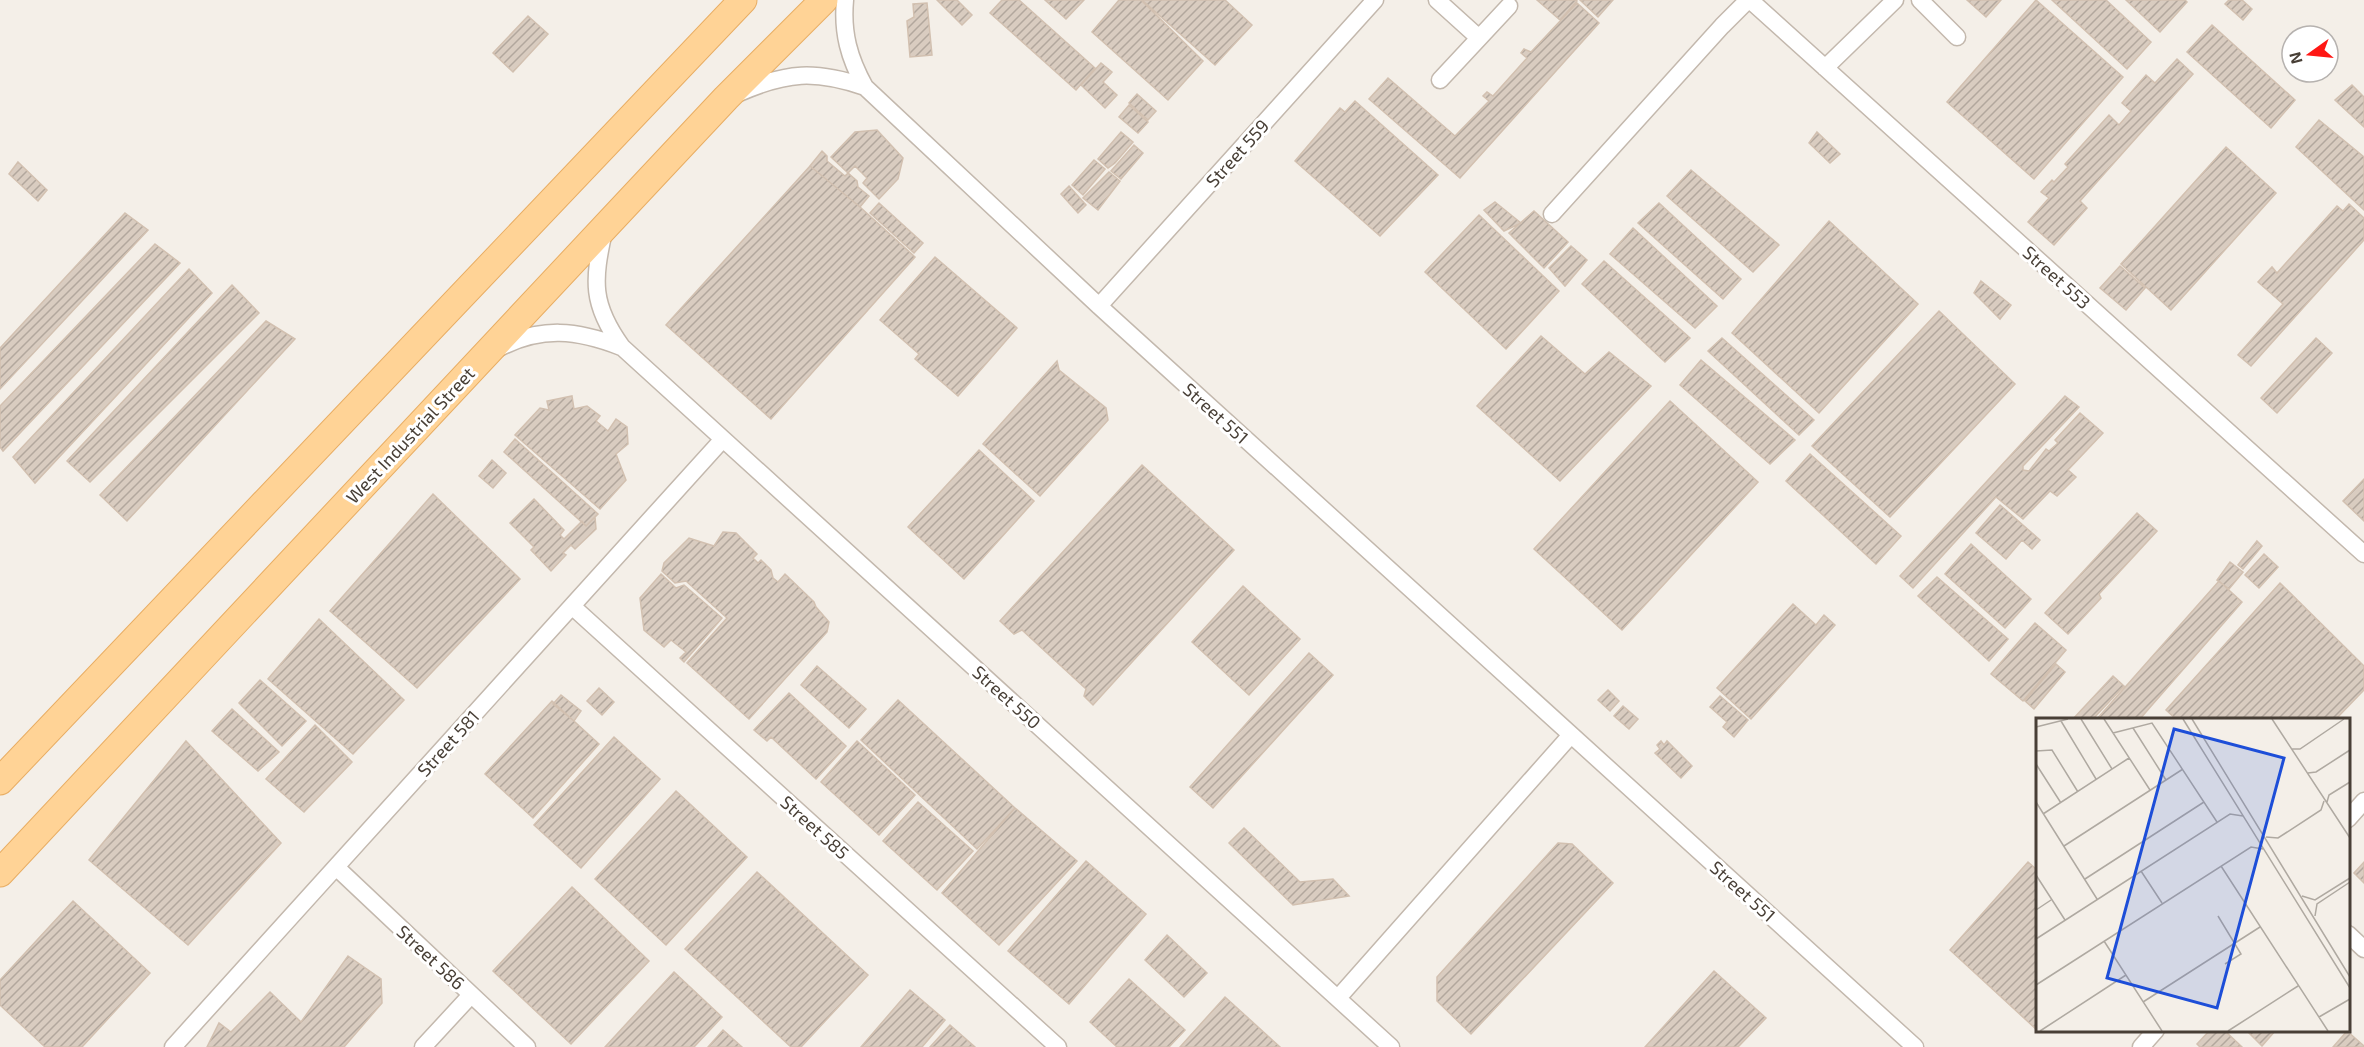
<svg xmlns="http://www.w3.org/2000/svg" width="2364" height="1047" viewBox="0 0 2364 1047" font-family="'Exo 2',sans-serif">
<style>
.building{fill:url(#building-hatch);stroke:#d2c0b0;stroke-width:1.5}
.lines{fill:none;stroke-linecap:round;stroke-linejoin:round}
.street-casing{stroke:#c3b8ad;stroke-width:19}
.primary-casing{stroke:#e8ad63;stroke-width:29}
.street{stroke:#fff;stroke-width:16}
.primary{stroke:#ffd396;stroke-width:27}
.labels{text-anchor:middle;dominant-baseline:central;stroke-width:6;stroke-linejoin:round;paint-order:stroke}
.street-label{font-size:18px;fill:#483f36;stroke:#fff}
.inset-road{fill:none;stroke:#afa9a1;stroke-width:1.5}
.view{fill:#1d4ed8;fill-opacity:0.15;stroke:#1d4ed8;stroke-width:3}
.inset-edge{fill:none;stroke:#483f36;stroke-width:3}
</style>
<defs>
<pattern id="building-hatch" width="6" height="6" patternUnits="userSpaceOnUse" patternTransform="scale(1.5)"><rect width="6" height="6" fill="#d9ccc0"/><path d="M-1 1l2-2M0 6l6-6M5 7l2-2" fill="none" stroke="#b2a79d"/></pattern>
</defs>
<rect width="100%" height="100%" fill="#f4efe8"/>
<path class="building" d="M937 0H957L972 15 962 25Z
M1002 0H1019L1095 68 1076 90 990 13Z
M1045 0H1084L1066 19Z
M1119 0H1141L1203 61 1168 100 1092 32Z
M1142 0H1225L1252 25 1215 65Z
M1537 0H1575L1577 1 1560 20Z
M1580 0H1613L1598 17Z
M1967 0H2001L1986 17Z
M2036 0 2123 77 2034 179 1947 102Z
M2052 0H2106L2151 42 2127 69Z
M2126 0H2185L2187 2 2160 32Z
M2229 0H2242L2252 9 2243 20 2225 4Z
M927 3 932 55 910 57 907 21 914 17 913 4Z
M1577 3 1599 23 1460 178 1369 99 1388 78 1455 136 1489 101 1483 96 1487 92 1493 96 1527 58 1521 53 1524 49 1531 52Z
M528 16 548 34 513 72 493 53Z
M2212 25 2295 100 2271 128 2187 52Z
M2177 59 2193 74 2080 201 2087 208 2054 245 2028 222 2049 198 2041 192 2052 180 2054 182 2068 167 2065 164 2109 115 2119 125 2131 111 2122 103 2146 75 2155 83Z
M1101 63 1112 72 1103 82 1117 95 1105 108 1081 85Z
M2352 85 2364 97V127L2335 100Z
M1137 94 1156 111 1148 120 1129 103Z
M1355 101 1438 175 1380 236 1295 161 1340 108 1345 112Z
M1129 105 1148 122 1138 133 1119 117Z
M2319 120 2364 157V210L2296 147Z
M877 130 903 158 898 179 879 199 863 183 867 178 855 166 848 173 831 157 855 132Z
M1121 132 1133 142 1115 163 1108 168 1098 159Z
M1817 132 1840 154 1830 163 1809 143Z
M1134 145 1143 153 1121 179 1111 171Z
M2226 147 2276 193 2171 310 2121 264Z
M822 151 827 156V161L845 176 848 173 857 181 858 187 869 196 860 207 810 166Z
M1094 160 1105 169 1083 195 1072 185Z
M18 162 47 190 38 201 9 174Z
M810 166 860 207 915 257 771 419 666 325Z
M1691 170 1779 245 1753 272 1667 196Z
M1109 172 1120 181 1098 210 1083 198Z
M1069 186 1086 205 1078 213 1061 194Z
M1495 202 1521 223 1504 231 1484 210Z
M879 203 923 243 914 253 870 213Z
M1659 203 1741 279 1723 299 1638 223Z
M2349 204 2364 218V240L2251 366 2238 355 2283 304 2258 282 2272 267 2277 273 2337 206 2343 211Z
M1534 211 1568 242 1544 268 1509 233Z
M125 213 148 230 0 389V348Z
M1479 215 1559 291 1506 349 1425 272Z
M1829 221 1918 304 1819 413 1732 333Z
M1633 228 1717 306 1695 328 1610 254Z
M155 244 180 263 3 451 0 447V406Z
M1571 246 1587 260 1565 286 1549 268Z
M935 257 1017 328 958 396 915 359 919 354 880 320Z
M1604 261 1690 338 1665 362 1582 284Z
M2120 266 2145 288 2126 310 2100 288Z
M189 269 212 293 35 483 13 457Z
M1981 281 2011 305 2000 319 1974 293Z
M232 285 259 313 90 482 67 461Z
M1939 311 2015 384 1890 517 1812 446Z
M266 321 295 339 127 521 100 495Z
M1541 336 1585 374 1609 352 1651 386 1560 481 1477 406Z
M1722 338 1814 420 1799 435 1708 351Z
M2316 338 2332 353 2277 413 2261 398Z
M1701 360 1795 440 1770 464 1680 385Z
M1057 361 1059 370 1106 408 1108 420 1040 496 983 444Z
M572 396 574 409 587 406 600 416 596 421 608 431 616 419 627 427 628 444 616 454 626 480 600 509 515 435 540 408 549 410 547 401Z
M2065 396 2079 407 2023 466V470L2029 471 2046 449 2049 451 2058 443 2055 440 2080 413 2103 433 2068 470 2076 477 2057 496 2050 491 2023 519 1996 497 1913 588 1900 576Z
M1670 401 1758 482 1622 630 1534 549Z
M515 439 598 514 586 526 504 452Z
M979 450 1034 501 964 579 908 527Z
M1810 454 1901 536 1876 564 1786 481Z
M492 460 506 473 493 488 479 476Z
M1142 465 1234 550 1093 705 1084 696 1086 689 1022 630 1014 634 1000 621Z
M2364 479V521L2343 501Z
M433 494 520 579 417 688 330 611Z
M534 499 564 530 560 535 564 539 582 521 586 526 595 517 596 529 575 549 571 545 563 553 566 555 551 571 531 550 534 547 510 523Z
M2000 505 2040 540 2032 549 2022 540 2006 559 1976 533Z
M2137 513 2157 531 2099 594 2101 598 2068 634 2045 613Z
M723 532 736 533 757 554 753 558 758 563 761 560 771 570 773 578 778 582 785 574 814 602 816 607 829 622 827 632 749 719 687 663 727 618 686 581 675 583 662 571 664 563 689 538 714 546Z
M2257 541 2262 546 2243 569 2238 565Z
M1971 544 2031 599 2005 628 1945 574Z
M2264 554 2278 567 2259 588 2245 575Z
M2230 562 2243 572 2229 589 2217 580Z
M661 574 676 588 684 585 722 618 684 662 680 658 686 652 671 640 664 647 644 630 640 598Z
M1937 577 2008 639 1989 661 1918 596Z
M2219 581 2242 602 2139 720H2096Z
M2280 583 2364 666V690L2335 720H2177L2166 710Z
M1243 586 1300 639 1249 695 1192 642Z
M1793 604 1816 625 1824 615 1835 625 1751 719 1717 688Z
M319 619 404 700 353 754 268 679Z
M2035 623 2066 650 2023 701 1991 674Z
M1309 653 1333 675 1213 808 1190 787Z
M2056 664 2065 672 2034 709 2025 701Z
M817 666 866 709 849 728 801 685Z
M2113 676 2124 686 2092 720H2072Z
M260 680 306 721 282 746 239 703Z
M599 688 614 702 602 715 587 701Z
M1608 690 1619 701 1610 711 1598 700Z
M789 693 846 746 816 779 771 737 767 741 754 730Z
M561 695 581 711 574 721 553 704Z
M1720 696 1748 720 1734 737 1723 727 1727 722 1710 707Z
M898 700 1015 808 977 849 861 740Z
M552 701 599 744 533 818 485 774Z
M1623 706 1638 719 1629 729 1614 716Z
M232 709 279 752 258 771 212 731Z
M315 725 352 762 304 812 266 779Z
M614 737 660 779 581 868 534 825Z
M186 741 281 843 188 945 89 860Z
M857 741 915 795 879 835 821 782Z
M1661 741 1664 745 1667 741 1692 766 1681 778 1655 753 1660 749 1657 745Z
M676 791 747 857 666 945 595 879Z
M918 802 973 851 937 890 883 841Z
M1015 808 1077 861 999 945 942 893Z
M1244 828 1300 882 1333 879 1349 896 1293 905 1229 843Z
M1558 843 1572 844 1613 883 1471 1034 1437 1001V977Z
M1086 861 1146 914 1069 1004 1008 951Z
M2028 862 2037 870V1030L1950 950Z
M2364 862V883L2354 873Z
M757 872 868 975 801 1047H791L685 949Z
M572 887 649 961 571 1044 493 971Z
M73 901 150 973 82 1047H45L0 1005V980Z
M1167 935 1207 973 1184 997 1145 960Z
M348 956 381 979 382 1003 344 1047H207L219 1023 231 1032 270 992 301 1022Z
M1714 971 1766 1018 1738 1047H1645Z
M674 972 722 1017 694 1047H605Z
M1129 979 1185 1030 1169 1047H1117L1090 1022Z
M910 990 945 1020 922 1047H861Z
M1225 997 1280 1047H1180Z
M950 1025 975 1047H930Z
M723 1030 742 1047H708Z
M2210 1030H2224L2242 1047H2200L2197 1044Z
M2246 1030H2276L2262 1046Z
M2347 1031 2364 1046V1047H2333Z"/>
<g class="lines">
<defs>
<path id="street" d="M845 0C842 33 849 58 865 87L1099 306 1915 1047
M1437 0 1479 38
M1750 0 2364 554
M1920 0 1957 37
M1825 68 1895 0
M1440 80 1509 6
M739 93C787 72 815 70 865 87
M1552 214 1722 26 1748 0
M604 231C593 281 591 304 622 347L1391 1047
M1099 306 1375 0
M499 348C542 326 577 330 621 347
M573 607 1058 1047
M2348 819 2364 801
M336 867 527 1047
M2348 934 2364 949
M1338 998 1570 736
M173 1047 723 439
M423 1047 471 995
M2141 1047 2156 1030"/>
<path id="primary" d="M0 781 743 0
M0 873 605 227 726 98 824 0"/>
</defs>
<use href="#street" class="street-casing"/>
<use href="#primary" class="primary-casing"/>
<use href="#street" class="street"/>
<use href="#primary" class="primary"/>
</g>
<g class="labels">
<g class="street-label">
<text transform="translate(1237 153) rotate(-48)">Street 559</text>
<text transform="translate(2057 277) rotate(42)">Street 553</text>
<text transform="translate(1216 413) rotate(42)">Street 551</text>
<text transform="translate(410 435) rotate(-47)">West Industrial Street</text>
<text transform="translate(1007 697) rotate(42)">Street 550</text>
<text transform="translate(448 743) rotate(-48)">Street 581</text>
<text transform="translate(815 827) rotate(42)">Street 585</text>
<text transform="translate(1743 891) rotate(42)">Street 551</text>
<text transform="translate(431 957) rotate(43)">Street 586</text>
</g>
</g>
<g transform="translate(2036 718)">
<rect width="314" height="314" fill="#f4efe8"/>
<path class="inset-road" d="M45 1 76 51M68 1 114 72M147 1 314 270M156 1 314 259M236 1 314 120M25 3 60 61M0 9 32 1M97 10 130 62M77 15 116 5 181 104M256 31H264L308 1M0 33 16 32 42 74M0 46 25 85M272 55 280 54 314 32M0 84 61 181M291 84 293 77 314 64M7 96 93 40M230 119 242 120 285 92 288 83M28 128 147 51M185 148 292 313M105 153 126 185M0 157 29 202M49 161 168 84M266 178 279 182 314 160M0 192 15 182M182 198 205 236 189 246M279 198 281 186 314 164M0 221 194 96 207 98M68 223 126 313M0 267 215 129 227 131M107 284 224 209M283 299 314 281M4 313 90 257M192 313 262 268"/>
<path class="view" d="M138 11 248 40 181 290 71 260Z"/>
<rect width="314" height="314" class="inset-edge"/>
</g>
<g transform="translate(2310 54) rotate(255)"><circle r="28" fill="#ffffff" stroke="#b6b2af" stroke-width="1.5"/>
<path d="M0-4.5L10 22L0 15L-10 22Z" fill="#ff1714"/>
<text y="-9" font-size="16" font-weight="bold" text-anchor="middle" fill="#483f36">N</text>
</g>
</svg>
